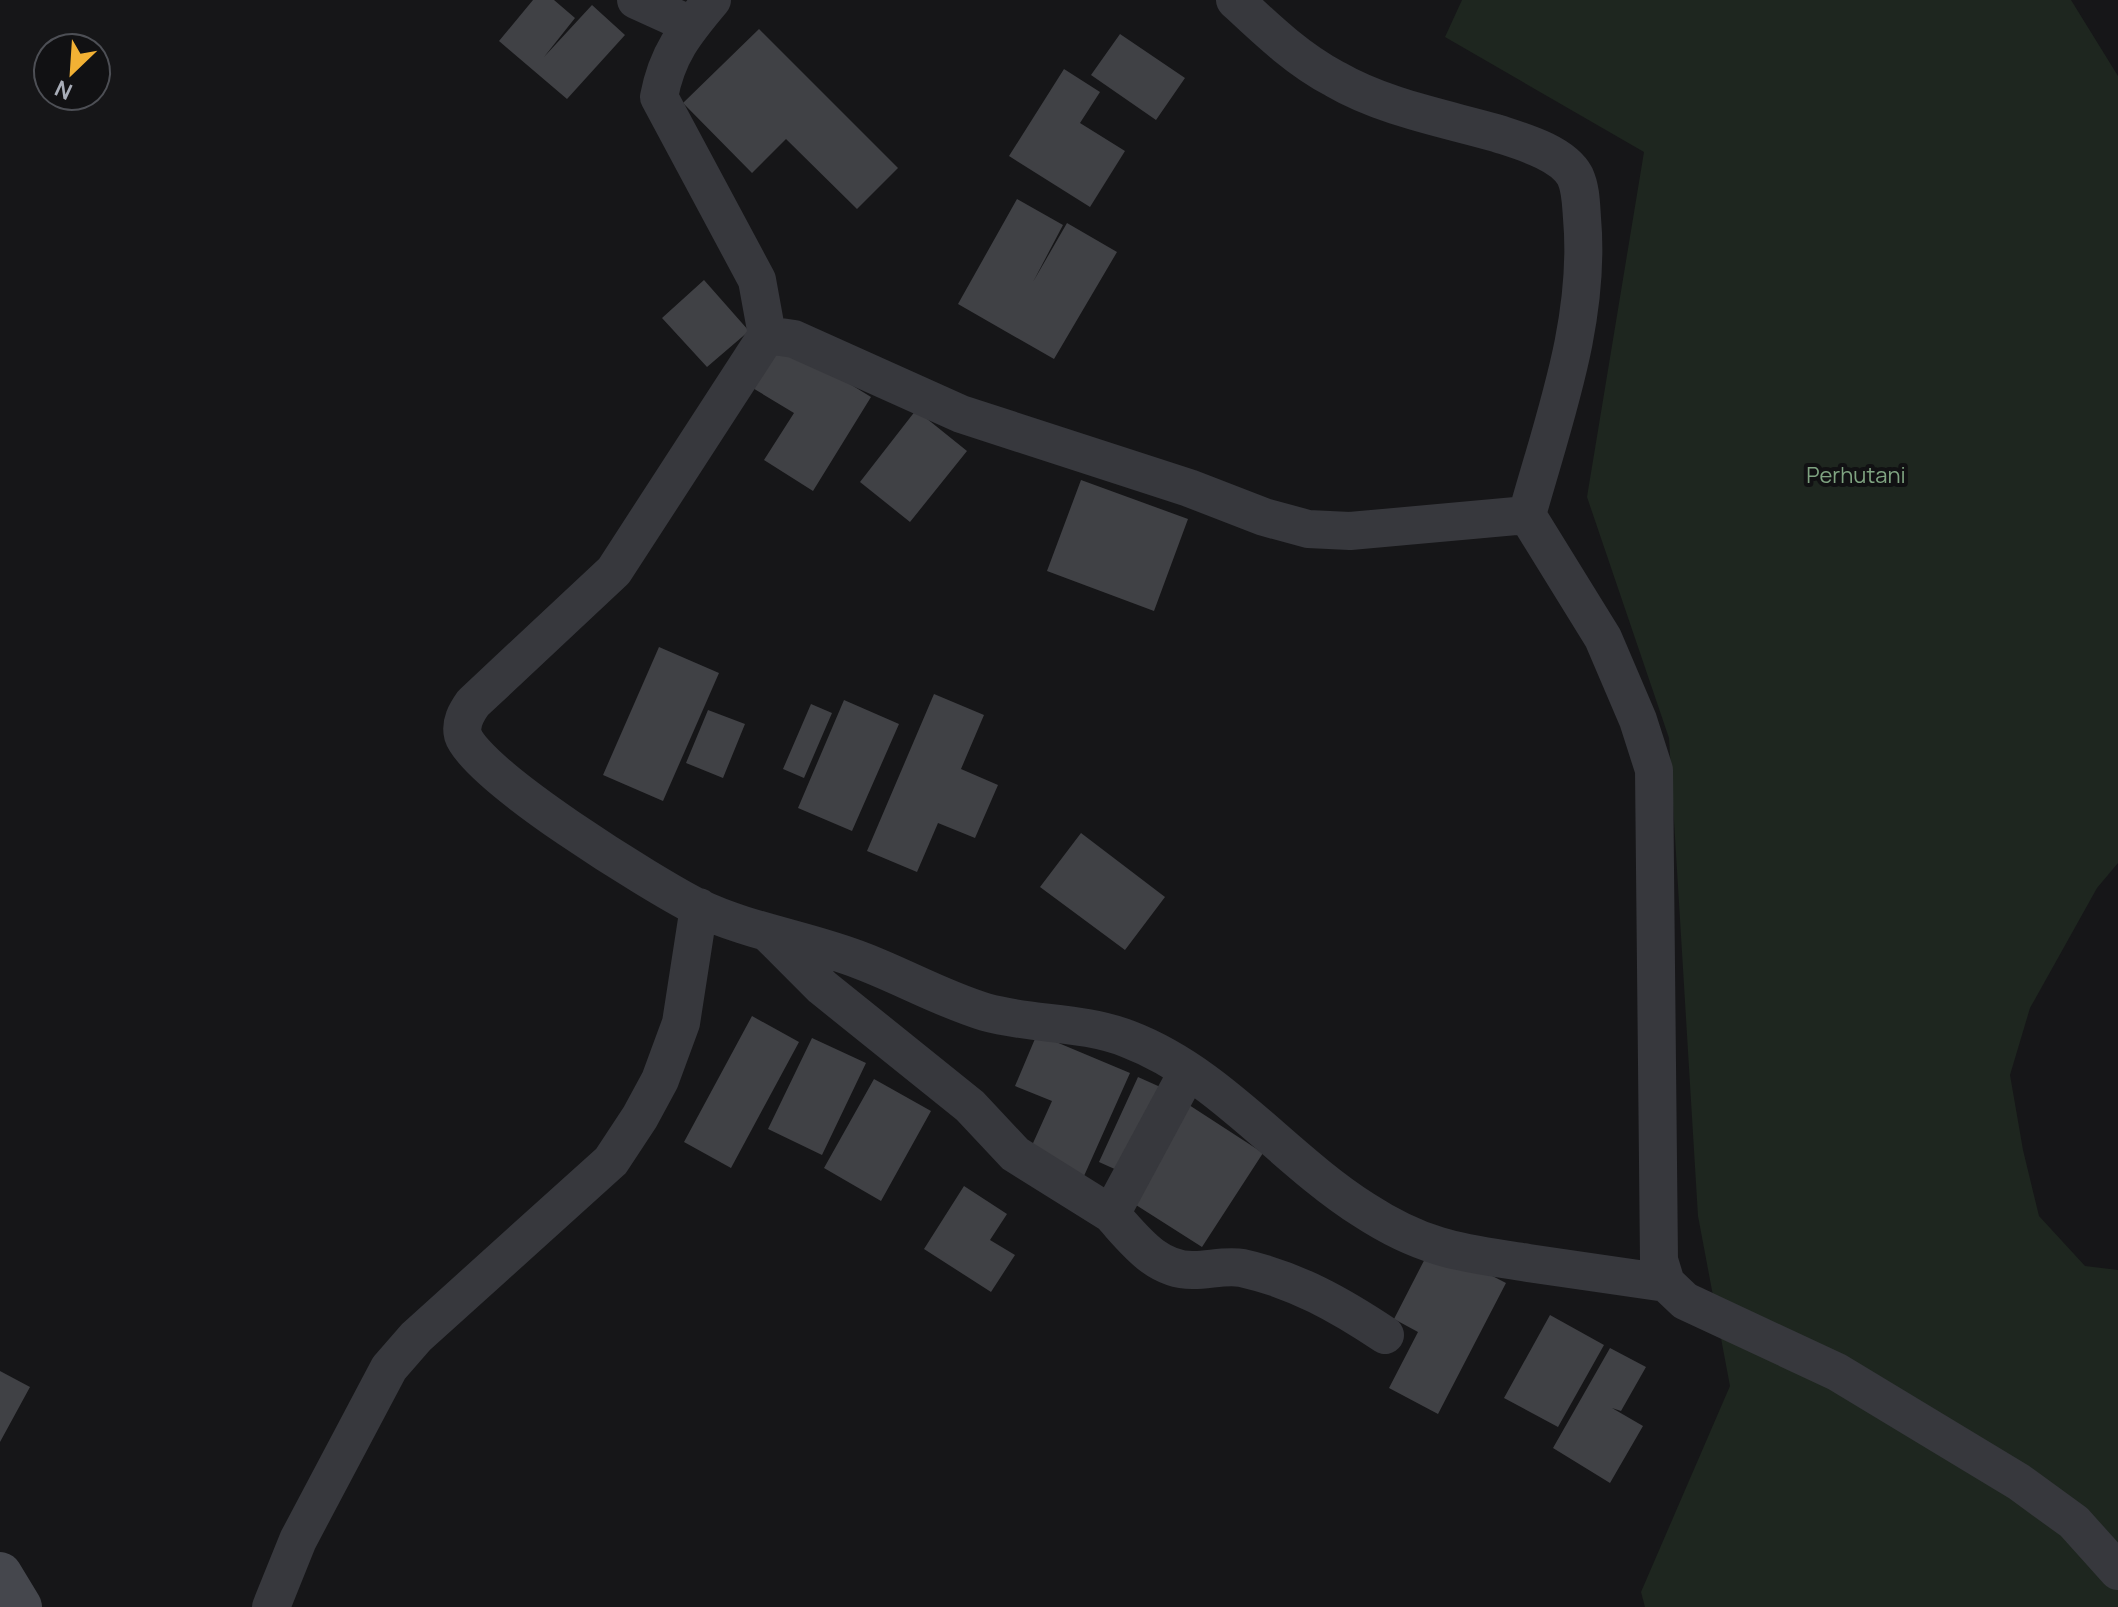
<svg xmlns="http://www.w3.org/2000/svg" width="2118" height="1607" viewBox="0 0 2118 1607" font-family="Manrope,sans-serif">
<style>
.green{fill:#1e261f}
.building{fill:#404145}
.lines{fill:none;stroke-linecap:round;stroke-linejoin:round}
.street{stroke:#37383d;stroke-width:38}
.secondary{stroke:#45474d;stroke-width:44}
.labels{text-anchor:middle;dominant-baseline:central;stroke-width:8;stroke-linejoin:round;paint-order:stroke}
.park-label{font-size:22px;fill:#7fa381;stroke:#111113}
</style>
<rect width="100%" height="100%" fill="#161618"/>
<path class="green" d="M1462 0H2071L2118 76V863L2097 888 2030 1008 2010 1075 2023 1150 2039 1216 2085 1266 2118 1270V1607H1645L1641 1592 1730 1386 1698 1216 1669 738 1587 497 1644 152 1445 37Z"/>
<path class="building" d="M533 0H554L575 18 544 57 592 5 625 35 567 99 499 41Z
M759 29 898 168 857 209 786 139 752 173 683 103Z
M1120 34 1185 78 1156 120 1091 75Z
M1064 69 1100 92 1080 123 1125 151 1090 207 1009 156Z
M1017 199 1063 225 1033 282 1067 223 1117 252 1054 359 958 304Z
M704 280 749 331 707 367 662 318Z
M780 341 871 397 813 491 764 460 794 413 751 387Z
M916 410 967 451 910 522 860 482Z
M1081 480 1188 519 1154 611 1047 571Z
M659 647 719 673 663 801 603 775Z
M934 694 984 715 961 769 998 785 975 838 938 823 917 872 867 851Z
M844 700 899 724 852 831 798 808Z
M811 704 832 713 804 778 783 769Z
M708 710 745 724 723 778 686 763Z
M1081 833 1165 897 1125 950 1040 887Z
M752 1016 799 1042 731 1168 684 1142Z
M1037 1034 1130 1073 1084 1176 1029 1152 1052 1101 1015 1086Z
M812 1038 866 1063 822 1155 768 1129Z
M1138 1077 1167 1090 1128 1175 1099 1162Z
M874 1079 931 1111 881 1201 824 1168Z
M1186 1103 1263 1153 1202 1247 1125 1198Z
M964 1186 1007 1214 990 1240 1015 1255 991 1292 924 1249Z
M1432 1245 1506 1283 1438 1414 1389 1388 1418 1332 1394 1319Z
M1550 1315 1604 1345 1558 1427 1504 1398Z
M1610 1348 1646 1367 1621 1411 1612 1408 1643 1426 1610 1483 1553 1448Z
M0 1371 30 1387 0 1442Z"/>
<g class="lines">
<path class="street" d="M636 0 691 25
M712 0C685 32 667 54 659 97L757 280 767 335
M1235 0C1266 29 1297 59 1335 79 1383 107 1443 118 1496 133 1520 141 1562 152 1575 176 1581 189 1581 204 1582 218 1591 320 1554 418 1527 515L1603 638 1638 720 1654 770 1659 1260 1666 1283 1685 1301 1837 1372 2019 1482 2074 1522 2118 1571
M1527 515 1350 531 1308 529 1264 517 1189 488 961 414 794 339 767 335 614 571 473 703C466 713 460 723 463 735 475 775 655 886 697 907 749 932 809 940 862 961 904 977 942 999 985 1012 1031 1025 1082 1021 1128 1039 1220 1074 1282 1158 1364 1210 1387 1225 1412 1238 1439 1246 1468 1255 1498 1258 1528 1263 1574 1270 1620 1276 1666 1283
M770 935 822 987 970 1106 1015 1154 1111 1214 1188 1071
M1111 1214C1134 1239 1156 1271 1194 1270 1209 1270 1227 1265 1242 1268 1296 1280 1340 1305 1385 1335
M271 1607 298 1540 389 1368 416 1337 611 1161 640 1117 660 1080 681 1023 699 907"/>
<path class="secondary" d="M0 1574 20 1607"/>
</g>
<g class="labels">
<g class="park-label">
<text x="1856" y="475">Perhutani</text>
</g>
</g>
<g transform="translate(72 72) rotate(205)"><circle r="38" fill="#111113" stroke="#4d4f55" stroke-width="2"/>
<path d="M0-6L14 30L0 20L-14 30Z" fill="#f2b134"/>
<text y="-12" font-size="22" font-weight="bold" text-anchor="middle" fill="#a8adb8">N</text>
</g>
</svg>
